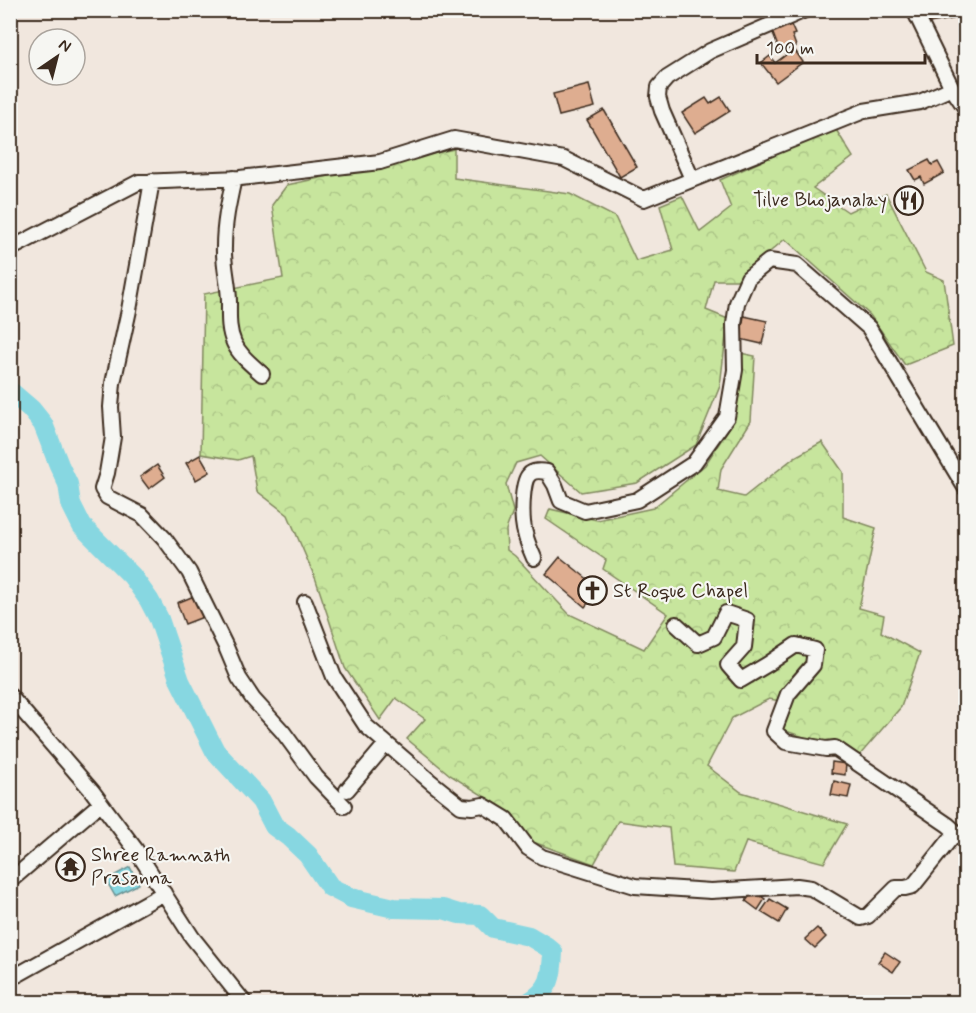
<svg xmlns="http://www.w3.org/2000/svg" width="976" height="1013" font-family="Mynerve,sans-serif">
<defs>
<pattern id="forest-crowns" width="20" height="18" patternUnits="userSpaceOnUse" patternTransform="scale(1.5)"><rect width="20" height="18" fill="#c7e59d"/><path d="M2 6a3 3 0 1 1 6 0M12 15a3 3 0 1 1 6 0" fill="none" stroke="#acc587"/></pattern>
</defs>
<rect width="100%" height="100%" fill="#f1e7de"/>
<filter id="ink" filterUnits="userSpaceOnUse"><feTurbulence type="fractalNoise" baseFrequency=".0167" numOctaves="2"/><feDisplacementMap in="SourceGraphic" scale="12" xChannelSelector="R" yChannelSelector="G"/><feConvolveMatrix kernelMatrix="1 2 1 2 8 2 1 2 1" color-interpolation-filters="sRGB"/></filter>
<g filter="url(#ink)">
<path fill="url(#forest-crowns)" stroke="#81885e" stroke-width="1.5" d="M 835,128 L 853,157 L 813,188 L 848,212 L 886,194 L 926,272 L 944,280 L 953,346 L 905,365 L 870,315 L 785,239 L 737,280 L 714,280 L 706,310 L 728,319 L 720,386 L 696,445 L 637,483 L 581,492 L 540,456 L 516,463 L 506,484 L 513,511 L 506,530 L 507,550 L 515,556 L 569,614 L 644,649 L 668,614 L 603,569 L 606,560 L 546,519 L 550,509 L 597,520 L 653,508 L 705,465 L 733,422 L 740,353 L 755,356 L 751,421 L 721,469 L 718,491 L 744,497 L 795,457 L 822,442 L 843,472 L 843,517 L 876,528 L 859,608 L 884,615 L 881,632 L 920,653 L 901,707 L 859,756 L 783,730 L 787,702 L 769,699 L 732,718 L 707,766 L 741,792 L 847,824 L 824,863 L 746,842 L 734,872 L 673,867 L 669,828 L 618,821 L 594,864 L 533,842 L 495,803 L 450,775 L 407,739 L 425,719 L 396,698 L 380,720 L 345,668 L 316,580 L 288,515 L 257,491 L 251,456 L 238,460 L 201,454 L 204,294 L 283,278 L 272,205 L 287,185 L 454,149 L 454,178 L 570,194 L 615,217 L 636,261 L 673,250 L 660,205 L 682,196 L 700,232 L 731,208 L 720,180 Z"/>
<path fill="#87d7e1" stroke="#699293" stroke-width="1.5" d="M 130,867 L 139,884 L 115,896 L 106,880 Z"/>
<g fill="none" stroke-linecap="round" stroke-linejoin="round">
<path stroke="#87d7e1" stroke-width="20" d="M 10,391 L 31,409 L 43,424 L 59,465 L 68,484 L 71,504 L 82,526 L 132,576 L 149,600 L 159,619 L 180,681 L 215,751 L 261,801 L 274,826 L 288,836 L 308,855 L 330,887 L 351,898 L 394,908 L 443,909 L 459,914 L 480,915 L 493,928 L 529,936 L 546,946 L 553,952 C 552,976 551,989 529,1002"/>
</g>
<path fill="#dead90" stroke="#3b2a1e" stroke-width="1.5" d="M 927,10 L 951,10 L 953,19 L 930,23 Z
M 786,20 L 788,26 L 791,25 L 795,34 L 792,35 L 796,46 L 780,52 L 770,26 Z
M 794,49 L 803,62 L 776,82 L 761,63 L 770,56 L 775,63 Z
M 589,85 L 595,107 L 559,116 L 553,94 Z
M 721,97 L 730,111 L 695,133 L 682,113 L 706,98 L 710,104 Z
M 604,110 L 637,167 L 620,177 L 587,120 Z
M 929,160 L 932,165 L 938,162 L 944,173 L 924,184 L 921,177 L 915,180 L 909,170 Z
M 966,226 L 966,242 L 960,228 Z
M 744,316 L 767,321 L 762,344 L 740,339 Z
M 200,455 L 210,472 L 196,480 L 186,463 Z
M 157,465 L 165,477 L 149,489 L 140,477 Z
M 560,557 L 600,589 L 585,607 L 546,574 Z
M 194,596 L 203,617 L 185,624 L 177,603 Z
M 832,762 L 846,764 L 845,775 L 831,773 Z
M 834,781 L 851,785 L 848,798 L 831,795 Z
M 753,891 L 765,899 L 758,910 L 746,901 Z
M 770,899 L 787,909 L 779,923 L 761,912 Z
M 817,928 L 826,937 L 815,948 L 805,939 Z
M 885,952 L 900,962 L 893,972 L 878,962 Z"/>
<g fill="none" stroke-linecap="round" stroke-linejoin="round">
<defs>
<path id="minor" d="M 914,10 L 952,88 L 966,109
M 234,178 C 229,201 224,223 224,247 C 223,265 229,284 229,302 C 229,316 228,330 234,343 C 240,356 252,365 262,374
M 692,179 L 662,111 L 658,97 L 659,87 L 667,78 L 710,51 L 805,10
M 152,181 L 129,310 L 113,383 L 111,407 L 113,437 L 107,473 L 102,489 L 107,497 L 142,515 L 164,538 L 189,572 L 226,647 L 239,678 L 253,699 L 283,732 L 316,777 L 344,806
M 10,249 L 139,182 L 240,178 L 380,162 L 454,139 L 564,159 L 644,199 L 864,111 L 920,102 L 952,88
M 534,558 C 529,547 524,534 523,522 C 522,512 522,481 529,475 C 533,470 541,471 547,472 L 555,485 L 561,501 L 585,511 L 637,500 L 694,463 L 727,417 L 735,370 L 734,324 L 737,303 L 748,278 L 769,261 L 797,265 L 869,328 L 966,489
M 305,602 L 334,677 L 366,726 L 431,782 L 461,806 L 472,807 L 483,805 L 506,819 L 528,848 L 542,857 L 635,886 L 711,891 L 797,886 L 811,888 L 861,918 L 868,916 L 896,888 L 905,888 L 913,886 L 956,832
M 676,624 L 698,644 L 714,637 L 726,613 L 747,620 L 744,647 L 728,665 L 741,680 L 768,664 L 796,645 L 815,650 L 813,665 L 788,694 L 774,731 L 786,742 L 826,749 L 835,748 L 948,825 L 966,841
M 10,696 L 92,791 L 136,850 L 192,937 L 244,1002
M 347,790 L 386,744
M 10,881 L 101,803
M 10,979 L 164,893"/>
</defs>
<use href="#minor" stroke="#3b2a1e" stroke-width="18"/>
<use href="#minor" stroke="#f6f6f2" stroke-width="14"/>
</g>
</g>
<defs>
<symbol id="restaurant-ring" viewBox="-11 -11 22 22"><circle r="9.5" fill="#f6f6f2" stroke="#3b2a1e" stroke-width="1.5"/><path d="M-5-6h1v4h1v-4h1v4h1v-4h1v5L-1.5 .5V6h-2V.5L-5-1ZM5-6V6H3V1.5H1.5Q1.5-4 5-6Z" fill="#3b2a1e"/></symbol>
<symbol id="church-ring" viewBox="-11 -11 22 22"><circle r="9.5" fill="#f6f6f2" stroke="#3b2a1e" stroke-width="1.5"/><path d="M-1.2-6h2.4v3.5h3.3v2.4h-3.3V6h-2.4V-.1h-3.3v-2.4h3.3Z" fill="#3b2a1e"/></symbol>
<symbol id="temple-ring" viewBox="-11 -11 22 22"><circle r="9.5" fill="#f6f6f2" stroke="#3b2a1e" stroke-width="1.5"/><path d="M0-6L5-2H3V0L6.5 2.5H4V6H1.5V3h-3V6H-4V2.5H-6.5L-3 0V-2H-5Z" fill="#3b2a1e"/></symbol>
</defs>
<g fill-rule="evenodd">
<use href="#restaurant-ring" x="892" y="184" width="33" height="33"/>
<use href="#church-ring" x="576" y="574" width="33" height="33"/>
<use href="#temple-ring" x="54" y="850" width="33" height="33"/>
</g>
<g text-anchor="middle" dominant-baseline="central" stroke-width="4.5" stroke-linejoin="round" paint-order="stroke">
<g font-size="20" fill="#3b2a1e" stroke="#f6f6f2" text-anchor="start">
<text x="887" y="200" text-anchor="end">Tilve Bhojanalay</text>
<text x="613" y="591">St Roque Chapel</text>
<text x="91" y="855">Shree Ramnath<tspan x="91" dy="23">Prasanna</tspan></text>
</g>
</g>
<rect width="976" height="1013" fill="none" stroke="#f6f6f2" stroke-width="36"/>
<rect x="18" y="18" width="940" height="977" fill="none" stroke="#3b2a1e" stroke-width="2" filter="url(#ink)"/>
<g transform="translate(57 57) rotate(35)"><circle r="28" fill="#f6f6f2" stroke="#aba49d" stroke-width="1.5"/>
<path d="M0-4.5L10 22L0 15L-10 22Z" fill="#3b2a1e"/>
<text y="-9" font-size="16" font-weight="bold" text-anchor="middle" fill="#3b2a1e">N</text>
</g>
<path d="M757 54v9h168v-9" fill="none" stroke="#3b2a1e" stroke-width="3"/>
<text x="766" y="54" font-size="18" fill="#3b2a1e" stroke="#f6f6f2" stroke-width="4.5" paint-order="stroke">100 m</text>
</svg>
